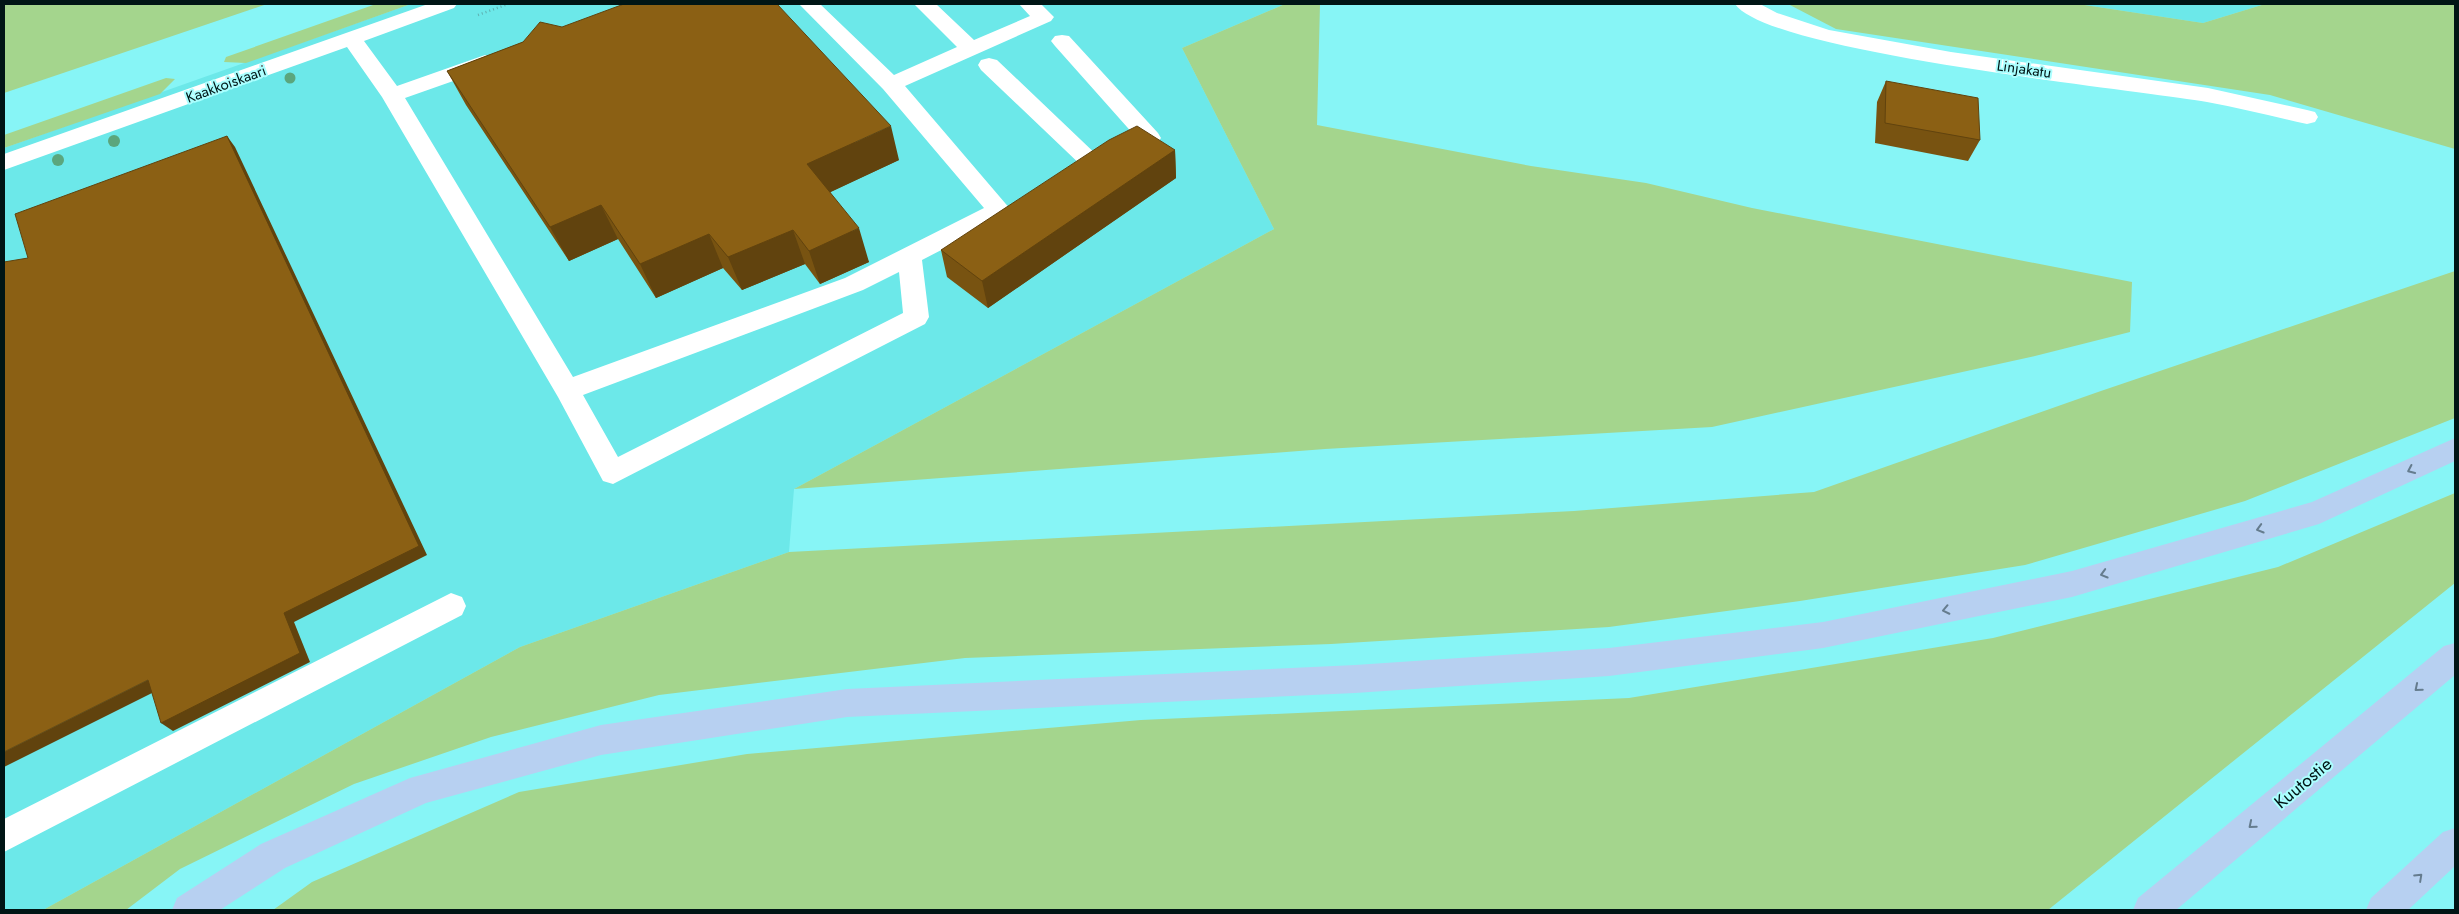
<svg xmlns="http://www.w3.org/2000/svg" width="2459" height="914" font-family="Jost,sans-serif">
<rect width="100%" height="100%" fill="#87f5f6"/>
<path fill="#6ce8e9" d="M 411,4 L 1285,4 L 1182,48 L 1274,229 L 794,489 L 789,552 L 520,647 L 43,910 L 4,910 L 4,148 Z
M 2078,4 L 2265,4 L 2203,23 Z"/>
<path fill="#a4d58d" d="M 4,4 L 267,4 L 4,93 Z
M 376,4 L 411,4 L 246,63 L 224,62 L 226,57 Z
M 1285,4 L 1320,4 L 1317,125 L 1531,166 L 1646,183 L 1752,208 L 2132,282 L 2130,332 L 2035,356 L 1712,427 L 1325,449 L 794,489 L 1274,229 L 1182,48 Z
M 1788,4 L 2078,4 L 2203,23 L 2265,4 L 2455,4 L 2455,149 L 2270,95 L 1836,29 Z
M 166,78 L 175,79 L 160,94 L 4,148 L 4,135 Z
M 2455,271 L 2455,418 L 2245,501 L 2025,565 L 1800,601 L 1609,627 L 1331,644 L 965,658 L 659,695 L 491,737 L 354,784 L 180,869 L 126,910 L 43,910 L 520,647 L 789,552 L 1574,511 L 1814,492 L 2098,392 Z
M 2455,493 L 2455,583 L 2048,910 L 273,910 L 312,882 L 519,792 L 747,754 L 1141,720 L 1629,698 L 1993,638 L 2278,567 Z"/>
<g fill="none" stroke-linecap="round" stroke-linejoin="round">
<path stroke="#5eb0b1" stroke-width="2.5" stroke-dasharray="1 3" stroke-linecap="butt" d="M 478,15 L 508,4"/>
<path fill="#fff" fill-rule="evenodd" d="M 428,4 L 457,4 L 454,8 L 364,41 L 397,86 L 485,55 L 493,57 L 496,62 L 493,67 L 405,98 L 573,377 L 845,278 L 984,208 L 883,89 L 799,4 L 820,4 L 894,75 L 957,47 L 914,4 L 936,4 L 974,40 L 1030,16 L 1019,4 L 1041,4 L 1054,17 L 1051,21 L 905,86 L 1011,210 L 1007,216 L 922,260 L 929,317 L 925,324 L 613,484 L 603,481 L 558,397 L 382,97 L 347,47 L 4,170 L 4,154 ZM 899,272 L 903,313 L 618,457 L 583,395 L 863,290 Z
M 1735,4 L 1760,4 L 1777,13 L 1829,30 L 1951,52 L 2208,88 L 2307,110 L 2315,112 L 2318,117 L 2315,122 L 2307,124 C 2274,117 2241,108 2207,102 C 2132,89 1769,53 1735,4 Z
M 1062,35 L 1069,36 L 1158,133 L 1161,138 C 1154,149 1134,157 1121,153 L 1118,148 L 1121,143 L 1135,136 L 1055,46 L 1051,41 L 1055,36 Z
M 989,58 L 997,60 L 1102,160 L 1105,165 L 1102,170 L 1094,173 L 1086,170 L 981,70 L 978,65 L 981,60 Z
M 451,593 L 462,597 L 466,606 L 462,615 L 4,852 L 4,819 Z"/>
<path fill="#b7d0f1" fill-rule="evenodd" d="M 2455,438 L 2455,461 L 2319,524 L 2072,597 L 1823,648 L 1609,676 L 1355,693 L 847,717 L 601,755 L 426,803 L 285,868 L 220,910 L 172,910 L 177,898 L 261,844 L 410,778 L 601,725 L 847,689 L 1355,665 L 1609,648 L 1823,622 L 2072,571 L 2312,502 Z
M 2455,643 L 2455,675 L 2176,910 L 2133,910 L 2138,898 L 2444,646 Z
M 2455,828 L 2455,866 L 2408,910 L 2366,910 L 2371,898 L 2443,832 Z"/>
</g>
<g fill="#5ba67d">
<circle cx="290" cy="78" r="5.5"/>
<circle cx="114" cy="141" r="6"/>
<circle cx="58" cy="160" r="6"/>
</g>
<path fill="#785311" d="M 562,27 L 899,160 L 830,192 L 869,262 L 820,284 L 805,264 L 742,290 L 723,268 L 656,298 L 618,239 L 569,261 L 466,105 L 447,71 Z
M 1886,81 L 1980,140 L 1968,161 L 1875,143 L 1877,102 Z
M 1175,150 L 1176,178 L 988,308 L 947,277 L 941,250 Z"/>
<path fill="#61430e" d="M 891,126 L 899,160 L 818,198 L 807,164 Z
M 227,136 L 235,147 L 427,555 L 294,622 L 310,662 L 173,731 L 161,723 L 284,613 Z
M 1175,150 L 1176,178 L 988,308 L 982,281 Z
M 601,205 L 618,239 L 569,261 L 550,227 Z
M 859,228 L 869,262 L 820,284 L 809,251 Z
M 793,230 L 805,264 L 742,290 L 728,257 Z
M 709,234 L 723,268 L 656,298 L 640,264 Z
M 148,680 L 160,689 L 4,767 L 4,752 Z"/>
<path fill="#8b6014" stroke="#61430e" d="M 624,4 L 777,4 L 891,126 L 807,164 L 859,228 L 809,251 L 793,230 L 728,257 L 709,234 L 640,264 L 601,205 L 550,227 L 447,71 L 523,42 L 540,22 L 562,27 Z
M 1886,81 L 1978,98 L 1980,140 L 1885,123 Z
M 1137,126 L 1175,150 L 982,281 L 941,250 L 1109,140 Z
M 227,136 L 419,546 L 284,613 L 300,653 L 161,723 L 148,680 L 4,752 L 4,262 L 28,258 L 15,214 Z"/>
<defs><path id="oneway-chevron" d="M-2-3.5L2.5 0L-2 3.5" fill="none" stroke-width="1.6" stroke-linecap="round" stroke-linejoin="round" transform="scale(1.25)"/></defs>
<g stroke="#657c8e">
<use href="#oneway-chevron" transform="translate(2411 470) rotate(155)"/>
<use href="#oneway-chevron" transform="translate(2260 529) rotate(164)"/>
<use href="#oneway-chevron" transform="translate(2104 574) rotate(164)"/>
<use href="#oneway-chevron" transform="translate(1946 610) rotate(168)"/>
<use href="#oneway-chevron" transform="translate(2418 688) rotate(140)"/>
<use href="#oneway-chevron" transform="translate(2252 825) rotate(140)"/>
<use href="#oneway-chevron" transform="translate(2419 877) rotate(-43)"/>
</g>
<g text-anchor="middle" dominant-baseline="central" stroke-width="4" stroke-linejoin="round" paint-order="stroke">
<g font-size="15" fill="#001515" stroke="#aff">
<text transform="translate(2024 69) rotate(8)">Linjakatu</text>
<text transform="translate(226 84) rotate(-20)">Kaakkoiskaari</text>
</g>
<g font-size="18" fill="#001515" stroke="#aff">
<text transform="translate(2303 783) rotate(-40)">Kuutostie</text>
</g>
</g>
<rect width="2459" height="914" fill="none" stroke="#001515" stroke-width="10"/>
</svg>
